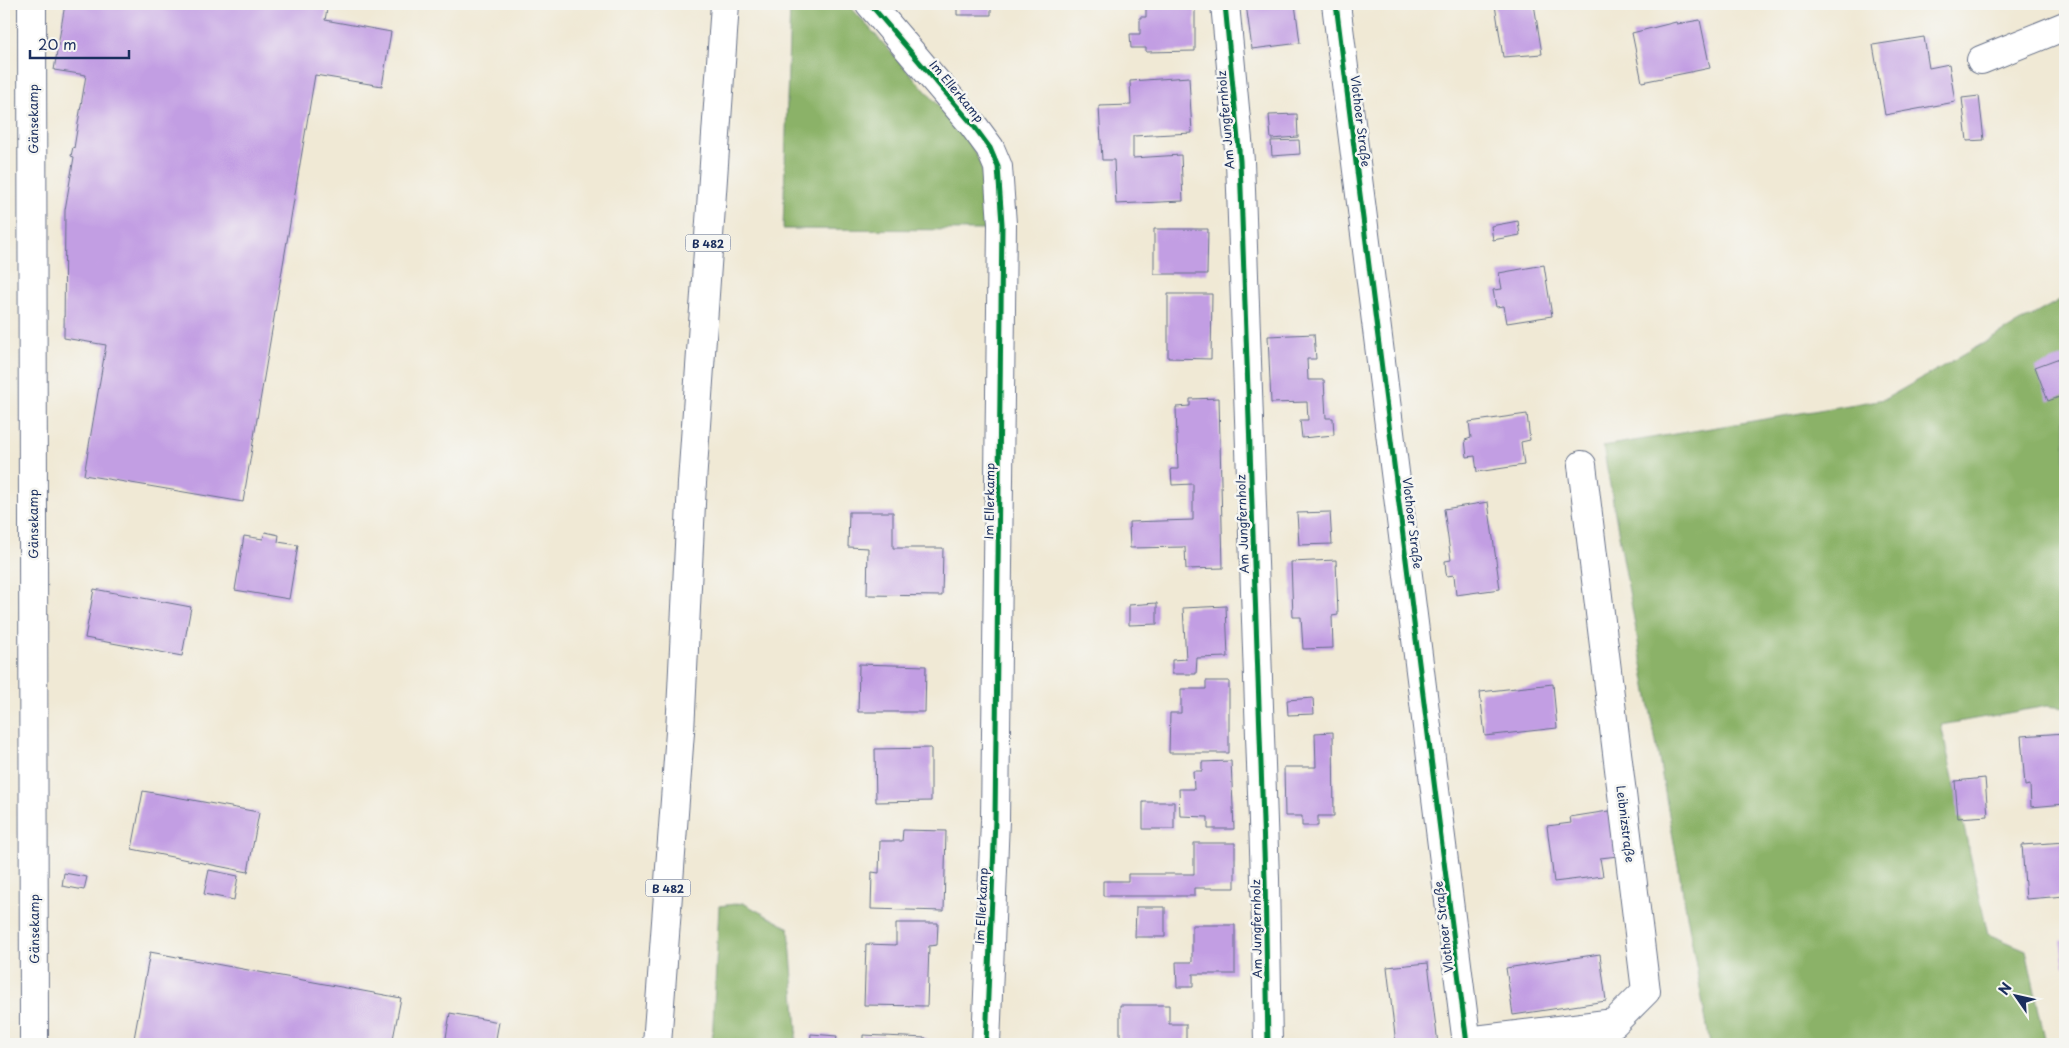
<svg xmlns="http://www.w3.org/2000/svg" width="2069" height="1048" font-family="'Playpen Sans',sans-serif">
<rect width="100%" height="100%" fill="#f6f6f2"/>
<filter id="ink" filterUnits="userSpaceOnUse"><feTurbulence type="fractalNoise" baseFrequency=".02" numOctaves="2"/><feDisplacementMap in="SourceGraphic" scale="10" xChannelSelector="R" yChannelSelector="G"/><feConvolveMatrix kernelMatrix="1 2 1 2 8 2 1 2 1" color-interpolation-filters="sRGB"/></filter>
<filter id="wash" filterUnits="userSpaceOnUse"><feTurbulence type="fractalNoise" baseFrequency=".0096" numOctaves="4" result="noise"/><feDisplacementMap in="SourceGraphic" scale="20" xChannelSelector="R" yChannelSelector="G"/><feGaussianBlur stdDeviation="1.12" result="paint"/><feColorMatrix in="noise" values="0 0 0 0 0 0 0 0 0 0 0 0 0 0 0 0 0 1.4 0 .05"/><feComposite in="paint" operator="in"/></filter>
<g filter="url(#wash)">
<rect width="100%" height="100%" fill="#f0e9d5"/>
<path fill="#8bb267" stroke="#537062" d="M 790,4 L 848,4 L 966,136 L 980,163 L 985,181 L 986,230 L 783,229 Z
M 2065,297 L 2065,708 L 2047,706 L 1941,725 L 1988,934 L 2026,950 L 2046,1044 L 1710,1044 L 1603,446 L 1885,399 Z
M 743,903 L 789,928 L 797,1029 L 795,1044 L 712,1044 L 719,906 Z"/>
<g id="blocks">
<path fill="#c29ee3" d="M 65,4 L 328,4 L 325,20 L 391,32 L 382,86 L 315,75 L 243,502 L 84,475 L 106,345 L 64,338 L 65,210 L 74,157 L 71,156 L 73,147 L 74,148 L 86,75 L 54,70 Z
M 957,4 L 991,4 L 991,15 L 957,15 Z
M 1246,4 L 1295,4 L 1300,43 L 1252,49 Z
M 1506,4 L 1534,4 L 1542,54 L 1503,57 L 1495,5 Z
M 1195,5 L 1195,51 L 1146,52 L 1146,48 L 1131,48 L 1130,34 L 1140,34 L 1140,17 L 1146,17 L 1146,6 Z
M 1700,20 L 1710,68 L 1642,82 L 1632,33 L 1676,22 L 1677,24 Z
M 1924,37 L 1929,68 L 1949,64 L 1955,102 L 1885,115 L 1873,45 Z
M 1189,77 L 1192,133 L 1133,136 L 1133,158 L 1181,155 L 1183,201 L 1116,204 L 1114,160 L 1102,160 L 1099,106 L 1131,105 L 1130,81 Z
M 1979,96 L 1984,140 L 1967,141 L 1962,98 Z
M 1297,114 L 1298,137 L 1271,139 L 1269,115 Z
M 1299,140 L 1300,154 L 1272,156 L 1271,141 Z
M 1518,221 L 1520,235 L 1493,240 L 1491,226 Z
M 1154,229 L 1208,229 L 1207,274 L 1154,274 Z
M 1544,265 L 1552,316 L 1507,323 L 1504,306 L 1496,307 L 1493,290 L 1502,289 L 1499,273 Z
M 1168,294 L 1212,294 L 1211,359 L 1168,358 Z
M 1314,334 L 1316,359 L 1307,359 L 1308,380 L 1324,380 L 1326,418 L 1333,418 L 1334,435 L 1302,438 L 1300,420 L 1308,420 L 1307,402 L 1271,403 L 1268,336 Z
M 2065,356 L 2065,395 L 2048,401 L 2035,367 Z
M 1219,398 L 1223,568 L 1186,569 L 1185,547 L 1130,548 L 1129,522 L 1193,520 L 1193,484 L 1172,485 L 1171,469 L 1178,469 L 1176,407 L 1190,406 L 1190,399 Z
M 1527,414 L 1530,440 L 1521,442 L 1524,465 L 1477,472 L 1475,456 L 1467,457 L 1465,440 L 1471,438 L 1469,422 Z
M 1488,502 L 1500,589 L 1456,595 L 1454,575 L 1447,576 L 1446,573 L 1445,561 L 1451,560 L 1444,509 Z
M 849,512 L 893,512 L 893,548 L 943,548 L 942,596 L 867,595 L 868,548 L 848,547 Z
M 1330,512 L 1332,544 L 1299,545 L 1297,513 Z
M 265,532 L 279,535 L 278,542 L 298,545 L 289,599 L 235,590 L 244,536 L 263,539 Z
M 1336,560 L 1338,615 L 1332,616 L 1333,648 L 1303,649 L 1301,617 L 1293,617 L 1291,562 Z
M 94,589 L 191,607 L 182,656 L 85,638 Z
M 1157,603 L 1157,624 L 1129,625 L 1129,605 Z
M 1226,606 L 1228,657 L 1197,658 L 1196,674 L 1172,674 L 1172,660 L 1186,659 L 1183,608 Z
M 859,664 L 926,666 L 925,712 L 858,712 Z
M 1206,681 L 1229,681 L 1229,753 L 1169,753 L 1170,713 L 1181,713 L 1181,689 L 1206,689 Z
M 1553,684 L 1557,728 L 1485,736 L 1480,692 Z
M 1313,698 L 1314,714 L 1288,715 L 1287,700 Z
M 1333,732 L 1334,816 L 1318,816 L 1318,826 L 1302,826 L 1302,816 L 1285,816 L 1284,767 L 1316,767 L 1315,733 Z
M 2065,733 L 2065,804 L 2031,807 L 2030,785 L 2025,786 L 2021,736 Z
M 931,748 L 931,801 L 876,802 L 875,749 Z
M 1231,761 L 1234,829 L 1208,829 L 1208,817 L 1180,816 L 1179,789 L 1194,789 L 1193,771 L 1202,771 L 1202,762 Z
M 1985,778 L 1988,816 L 1958,818 L 1955,781 Z
M 143,791 L 258,812 L 259,813 L 248,872 L 132,849 Z
M 1143,802 L 1174,802 L 1174,829 L 1143,829 Z
M 1621,809 L 1618,856 L 1600,858 L 1603,876 L 1554,882 L 1547,826 L 1571,823 L 1570,817 Z
M 903,830 L 946,831 L 944,911 L 871,909 L 872,872 L 879,873 L 880,841 L 902,841 Z
M 2065,842 L 2065,896 L 2026,899 L 2022,845 Z
M 1194,843 L 1235,843 L 1235,888 L 1194,888 L 1194,896 L 1103,896 L 1103,881 L 1128,881 L 1128,874 L 1194,874 Z
M 209,870 L 238,876 L 234,900 L 204,894 Z
M 64,873 L 87,877 L 84,890 L 62,886 Z
M 1136,907 L 1165,907 L 1165,937 L 1135,937 Z
M 896,923 L 938,923 L 937,945 L 929,946 L 927,1006 L 864,1005 L 866,944 L 896,945 Z
M 1192,925 L 1235,925 L 1235,974 L 1193,974 L 1193,987 L 1177,987 L 1176,962 L 1192,962 Z
M 2065,940 L 2065,967 L 2064,967 L 2060,941 Z
M 150,952 L 401,998 L 392,1044 L 133,1044 Z
M 1600,954 L 1606,1001 L 1513,1015 L 1506,968 Z
M 1428,963 L 1438,1044 L 1396,1044 L 1387,967 Z
M 1120,1005 L 1169,1005 L 1169,1024 L 1186,1024 L 1186,1044 L 1120,1044 Z
M 450,1013 L 499,1022 L 495,1044 L 445,1044 Z
M 811,1034 L 837,1036 L 836,1044 L 810,1044 Z
M 863,1035 L 926,1038 L 925,1044 L 863,1044 Z"/>
</g>
</g>
<g filter="url(#ink)">
<use href="#blocks" fill-opacity="0" stroke="#667088" stroke-width="1"/>
<g fill="none" stroke-linecap="round" stroke-linejoin="round">
<defs>
<path id="street" d="M 32,4 L 34,1044
M 870,4 L 973,125 L 990,148 L 998,167 L 1002,224 L 995,820 L 986,1044
M 1225,4 L 1240,161 L 1265,879 L 1268,1044
M 1981,60 L 2065,26
M 1467,1041 L 1614,1023 L 1646,991 L 1582,465"/>
<path id="secondary" d="M 1336,4 L 1467,1044"/>
<path id="primary" d="M 657,1044 L 680,732 L 692,483 L 725,4"/>
</defs>
<use href="#street" stroke="#667088" stroke-width="30"/>
<use href="#secondary" stroke="#667088" stroke-width="30"/>
<use href="#primary" stroke="#667088" stroke-width="30"/>
<use href="#street" stroke="#fff" stroke-width="28"/>
<use href="#secondary" stroke="#fff" stroke-width="28"/>
<use href="#primary" stroke="#fff" stroke-width="28"/>
<defs>
<path id="cycleway" d="M 870,4 L 973,125 L 990,148 L 998,167 L 1002,224 L 995,820 L 986,1044
M 1225,4 L 1240,161 L 1265,879 L 1268,1044
M 1336,4 L 1467,1044"/>
</defs>
<use href="#cycleway" stroke="#f6f6f2" stroke-width="8"/>
<use href="#cycleway" stroke="#00873e" stroke-width="5"/>
</g>
</g>
<g text-anchor="middle" dominant-baseline="central" stroke-width="5" stroke-linejoin="round" paint-order="stroke">
<g fill="#f6f6f2" stroke="#5d6b8a" stroke-width="1">
<rect x="685.5" y="234.5" width="45" height="17" rx="4"/>
<rect x="645.5" y="879.5" width="45" height="17" rx="4"/>
</g>
<g font-size="11" font-weight="bold" fill="#1b2f5e">
<text x="708" y="243">B 482</text>
<text x="668" y="888">B 482</text>
</g>
<g font-size="12" fill="#1b2f5e" stroke="#f6f6f2">
<text transform="translate(957 91) rotate(50)">Im Ellerkamp</text>
<text transform="translate(33 119) rotate(-90)">Gänsekamp</text>
<text transform="translate(1225 120) rotate(-95)">Am Jungfernholz</text>
<text transform="translate(1361 121) rotate(83)">Vlothoer Straße</text>
<text transform="translate(989 501) rotate(-89)">Im Ellerkamp</text>
<text transform="translate(1413 523) rotate(83)">Vlothoer Straße</text>
<text transform="translate(33 524) rotate(-90)">Gänsekamp</text>
<text transform="translate(1242 524) rotate(-92)">Am Jungfernholz</text>
<text transform="translate(1626 824) rotate(83)">Leibnizstraße</text>
<text transform="translate(981 906) rotate(-87)">Im Ellerkamp</text>
<text transform="translate(1443 927) rotate(-97)">Vlothoer Straße</text>
<text transform="translate(34 929) rotate(-90)">Gänsekamp</text>
<text transform="translate(1256 929) rotate(-91)">Am Jungfernholz</text>
</g>
</g>
<rect width="2069" height="1048" fill="none" stroke="#f6f6f2" stroke-width="20"/>
<g transform="translate(2016 996) rotate(304)" stroke="#f6f6f2" stroke-width="4" paint-order="stroke">
<path d="M0-4L9 19L0 12L-9 19Z" fill="#1b2f5e"/>
<text y="-8" font-size="14" font-weight="bold" text-anchor="middle" fill="#1b2f5e">N</text>
</g>
<path d="M30 50v8h99v-8" fill="none" stroke="#1b2f5e" stroke-width="2.5"/>
<text x="38" y="50" font-size="15" fill="#1b2f5e" stroke="#f6f6f2" stroke-width="4" paint-order="stroke">20 m</text>
</svg>
